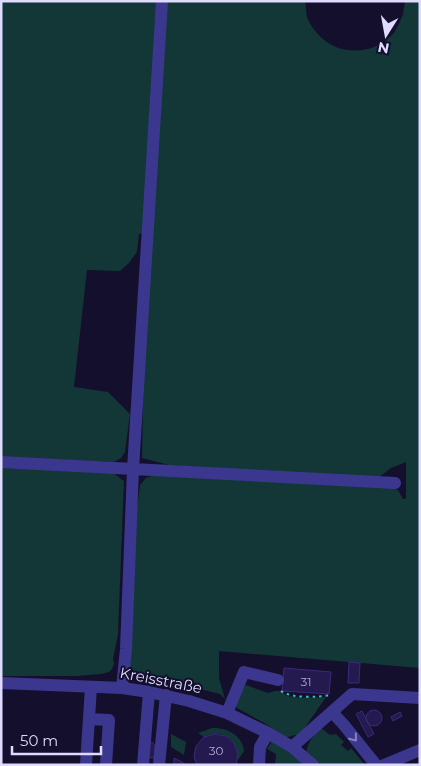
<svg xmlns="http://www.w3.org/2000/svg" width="421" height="766" font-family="Montserrat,sans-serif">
<rect width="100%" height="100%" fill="#140f2c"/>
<path fill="#123736" d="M 1,1 L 157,1 L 145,233 L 139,234 L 137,252 L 129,263 L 120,271 L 87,270 L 74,387 L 108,392 L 130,414 L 125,452 L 121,458 L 114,462 L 1,457 Z
M 164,1 L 305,1 C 306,6 306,12 307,17 C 310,25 316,33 323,39 C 342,56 376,54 393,34 C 400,24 404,13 405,1 L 420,1 L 420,668 L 219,651 L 219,678 L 225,699 L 220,694 L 188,686 L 144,678 L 132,672 L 128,662 L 133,542 L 140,485 L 146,478 L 154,475 L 385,486 L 398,490 L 403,499 L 406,499 L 406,462 L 391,468 L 378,478 L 169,465 L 142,458 L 144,347 Z
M 1,465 L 112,472 L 124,481 L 118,634 L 113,659 L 114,664 L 112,669 L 109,672 L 101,674 L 78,676 L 1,676 Z
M 246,685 L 268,693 L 275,691 L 281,691 L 287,696 L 303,698 L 307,697 L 315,698 L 326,697 L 299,736 L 295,735 L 285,738 L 266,724 L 237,708 L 236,706 L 241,689 Z
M 212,728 C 227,727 243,736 244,751 L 238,760 C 239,739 222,728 204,737 L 198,733 Z
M 321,728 L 330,735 L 336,734 L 344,742 L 341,745 L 348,751 L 351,748 L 365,765 L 321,765 L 306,752 C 309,741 312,736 321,728 Z
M 171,734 L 186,742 L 184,755 L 171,747 Z
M 272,741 L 299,759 L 305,765 L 275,765 L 276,754 L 267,749 Z"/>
<path fill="#251a4f" stroke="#3b2a7c" d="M 349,662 L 360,663 L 359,683 L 348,683 Z
M 284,668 L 331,672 L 329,694 L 282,691 Z
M366 718a8 8 0 1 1 16 0a8 8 0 1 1-16 0Z
M 362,711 L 374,734 L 368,737 L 356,714 Z
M 400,712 L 402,716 L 393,721 L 391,717 Z
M 215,734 L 226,736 L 234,743 L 238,754 L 236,765 L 197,765 L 194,757 L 196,746 L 204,737 Z
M 152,742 L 155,746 L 154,758 L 148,757 L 150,743 Z
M 174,758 L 182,762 L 186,765 L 174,765 Z"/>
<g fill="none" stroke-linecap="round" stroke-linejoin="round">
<path stroke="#27c6bd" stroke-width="2" stroke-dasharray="2.5 4" stroke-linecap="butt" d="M 281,691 C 292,699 319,697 332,695"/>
<path stroke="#3b378e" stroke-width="12" d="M 1,462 L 395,483
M 1,683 L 122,688 L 149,692 L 189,701 L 227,713 L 268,733 L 292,747 L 313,765
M 122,688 L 126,649 L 133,469 L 162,1
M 332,712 L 344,725 L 376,765
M 227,713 L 244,672 L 278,680
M 89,719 L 109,720 L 106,765
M 292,747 L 352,694 L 420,698
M 86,765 L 91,687
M 143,765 L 149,692
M 159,765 L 166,695
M 259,765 L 260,747 L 268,733
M 384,765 L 420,750"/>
</g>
<defs><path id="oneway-chevron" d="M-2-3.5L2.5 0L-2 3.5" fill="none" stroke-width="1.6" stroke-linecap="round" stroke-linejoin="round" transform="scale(1.25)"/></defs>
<use stroke="#8581c1" href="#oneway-chevron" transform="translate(354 738) rotate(51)"/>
<g text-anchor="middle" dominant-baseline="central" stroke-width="4" stroke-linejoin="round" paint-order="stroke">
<g font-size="12" fill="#b0abd3">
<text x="306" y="681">31</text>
<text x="216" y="750">30</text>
</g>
<g font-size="15" fill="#dfdbff" stroke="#140f2c">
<text transform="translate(161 680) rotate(11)">Kreisstraße</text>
</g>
</g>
<rect width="421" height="766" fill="none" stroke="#dfdbff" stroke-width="5"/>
<g transform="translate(386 35) rotate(191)" stroke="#140f2c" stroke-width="4" paint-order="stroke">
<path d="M0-4L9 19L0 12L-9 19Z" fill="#dfdbff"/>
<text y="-8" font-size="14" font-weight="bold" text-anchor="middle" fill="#dfdbff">N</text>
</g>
<path d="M12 746v8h89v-8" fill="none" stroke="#dfdbff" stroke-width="2.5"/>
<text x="20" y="746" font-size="15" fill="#dfdbff" stroke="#140f2c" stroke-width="4" paint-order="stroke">50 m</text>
</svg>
